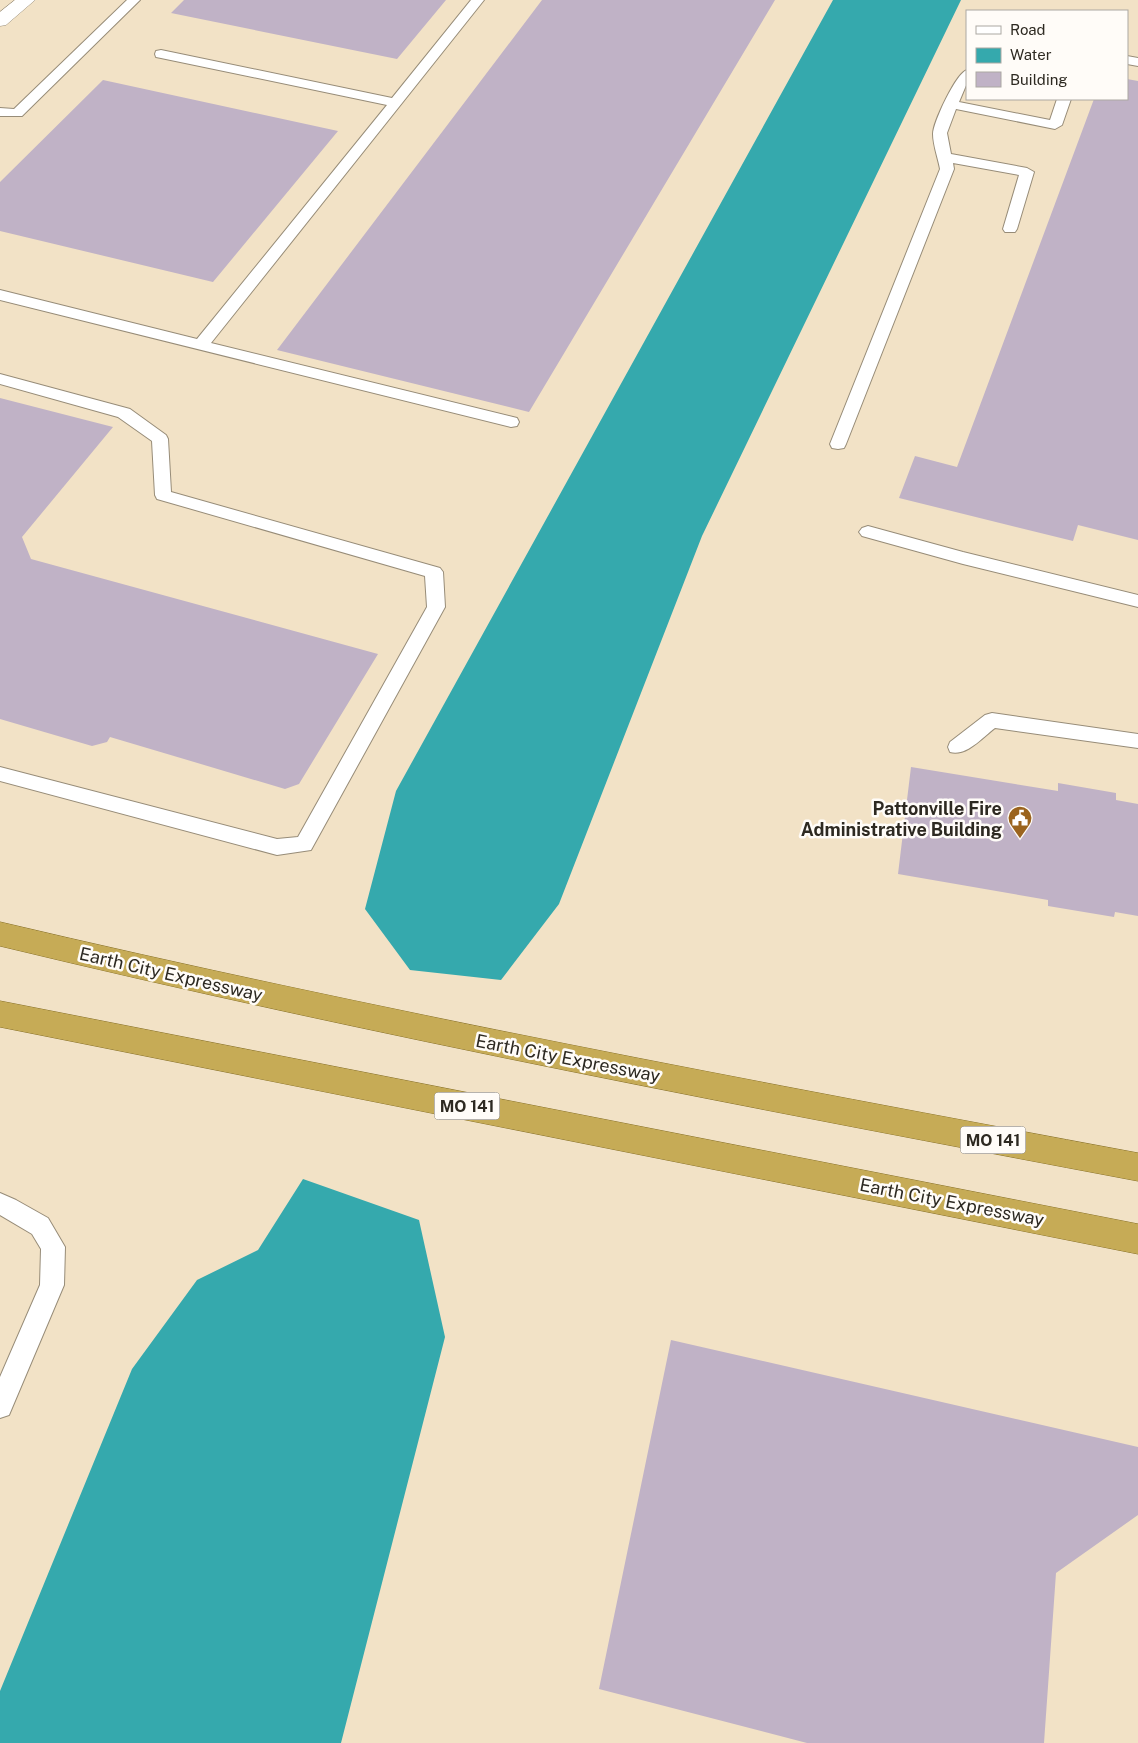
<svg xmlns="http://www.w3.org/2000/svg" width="1138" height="1743" font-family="'Public Sans',sans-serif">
<rect width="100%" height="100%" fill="#faeed8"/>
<path fill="#f2e2c6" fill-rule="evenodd" d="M 0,0 L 1138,0 L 1138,1743 L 0,1743 ZM 967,11 L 1127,11 L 1127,99 L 967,99 Z"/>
<path fill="#35a9ad" d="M 833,0 L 961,0 L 702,536 L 559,904 L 501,980 L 410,970 L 365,909 L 396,791 Z
M 303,1179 L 419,1220 L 445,1337 L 341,1743 L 0,1743 L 0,1691 L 132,1369 L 197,1280 L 258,1250 Z"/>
<path fill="#c0b2c6" d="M 184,0 L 446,0 L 397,59 L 171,13 Z
M 542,0 L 775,0 L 529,412 L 277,350 Z
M 1127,79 L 1138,81 L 1138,540 L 1078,525 L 1073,541 L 899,498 L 915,456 L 957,467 L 1094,99 L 1127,99 Z
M 103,80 L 338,131 L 213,282 L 0,231 L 0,182 Z
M 0,398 L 113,427 L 22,537 L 31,559 L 378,654 L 299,784 L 285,789 L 110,737 L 107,742 L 92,746 L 0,719 Z
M 911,767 L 1058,791 L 1058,783 L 1116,793 L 1116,800 L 1138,804 L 1138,916 L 1115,912 L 1114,917 L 1048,906 L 1048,900 L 898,874 Z
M 671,1340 L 1138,1447 L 1138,1515 L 1056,1573 L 1044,1743 L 807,1743 L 599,1689 Z"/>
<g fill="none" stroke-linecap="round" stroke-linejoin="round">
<defs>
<path id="service" d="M 127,0 L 140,0 L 22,116 L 0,116 L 0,108 L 14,109 Z
M 471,0 L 484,0 L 211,343 L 517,418 L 519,422 L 517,426 L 511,427 L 0,300 L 0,290 L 197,339 L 387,105 L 161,58 L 156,57 L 155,54 L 156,51 L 161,50 L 392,98 Z
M 1127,56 L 1138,58 L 1138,66 L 1127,64 Z
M 967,70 L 967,83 L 959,102 L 1050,120 L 1057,99 L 1071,99 L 1062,125 L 1055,129 L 956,109 L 947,133 L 951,154 L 1027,168 L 1034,172 L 1017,229 L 1015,232 L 1005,232 L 1003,229 L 1019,175 L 953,163 L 954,169 L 846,444 L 844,448 L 838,449 L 832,448 L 830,444 L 940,169 C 938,158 933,145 933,134 C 933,123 956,73 967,70 Z
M 0,374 L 130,409 L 166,435 L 168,439 L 171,492 L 440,568 L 443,572 L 445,607 L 311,850 L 277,855 L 0,781 L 0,767 L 277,839 L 298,837 L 427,607 L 425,576 L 157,499 L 155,495 L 152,441 L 118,417 L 0,384 Z
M 868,526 L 963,552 L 1138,595 L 1138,607 L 963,564 L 862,536 L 859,532 L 862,528 Z
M 992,713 L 1138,734 L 1138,748 L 995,728 C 983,737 966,757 950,752 L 948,747 L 950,742 L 985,715 Z
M 0,1193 L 16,1200 L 48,1218 L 65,1247 L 64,1285 L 9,1415 L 0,1418 L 0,1377 L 40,1285 L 41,1249 L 32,1234 L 0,1215 Z"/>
<path id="tertiary" d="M 15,0 L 35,0 L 6,25 L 0,26 L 0,12 Z"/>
<path id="trunk" d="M 0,922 C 377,1011 757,1082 1138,1153 L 1138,1181 C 757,1109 377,1037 0,946 Z
M 0,1001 L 1138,1224 L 1138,1254 L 0,1027 Z"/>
</defs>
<use href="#service" stroke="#978c78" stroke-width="2"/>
<use href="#tertiary" stroke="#978c78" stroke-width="1"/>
<use href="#trunk" stroke="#877028" stroke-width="1"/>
<use href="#service" fill="#fff" fill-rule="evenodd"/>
<use href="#tertiary" fill="#fff" fill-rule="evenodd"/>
<use href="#trunk" fill="#c6ab56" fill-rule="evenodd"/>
</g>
<defs>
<symbol id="civic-pin" viewBox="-11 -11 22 30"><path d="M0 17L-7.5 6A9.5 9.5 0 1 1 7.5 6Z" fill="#9b641e" stroke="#fffcf8"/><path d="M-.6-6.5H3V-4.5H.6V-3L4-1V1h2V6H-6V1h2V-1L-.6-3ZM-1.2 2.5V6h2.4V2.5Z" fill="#fff"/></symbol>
</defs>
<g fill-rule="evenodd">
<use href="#civic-pin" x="1006" y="804" width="28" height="38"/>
</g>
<g text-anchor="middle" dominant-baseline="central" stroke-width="5" stroke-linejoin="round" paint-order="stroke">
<g fill="#fffcf8" stroke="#6c6862" stroke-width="1">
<rect x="434.5" y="1092.5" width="65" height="27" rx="4"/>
<rect x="960.5" y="1126.5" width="65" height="27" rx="4"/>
</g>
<g font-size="16" font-weight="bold" fill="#2d2921">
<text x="467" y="1106">MO 141</text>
<text x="993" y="1140">MO 141</text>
</g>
<g font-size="18" font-weight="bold" fill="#2d2921" stroke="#fffcf8" text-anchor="end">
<text x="1002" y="808">Pattonville Fire<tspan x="1002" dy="21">Administrative Building</tspan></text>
</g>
<g font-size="18" fill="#2d2921" stroke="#fffcf8">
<text transform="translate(171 974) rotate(13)">Earth City Expressway</text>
<text transform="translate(568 1058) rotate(11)">Earth City Expressway</text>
<text transform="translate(952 1202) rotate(11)">Earth City Expressway</text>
</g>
</g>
<rect x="966" y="10" width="162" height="90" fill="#fffcf8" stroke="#aba8a2"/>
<rect x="976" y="26" width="25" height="8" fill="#ffffff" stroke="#aba8a2"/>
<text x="1010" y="35" font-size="15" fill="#2d2921">Road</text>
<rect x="976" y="48" width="25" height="15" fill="#35a9ad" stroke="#aba8a2"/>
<text x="1010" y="60" font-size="15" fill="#2d2921">Water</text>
<rect x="976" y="72" width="25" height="15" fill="#c0b2c6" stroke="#aba8a2"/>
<text x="1010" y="85" font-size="15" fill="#2d2921">Building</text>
</svg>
